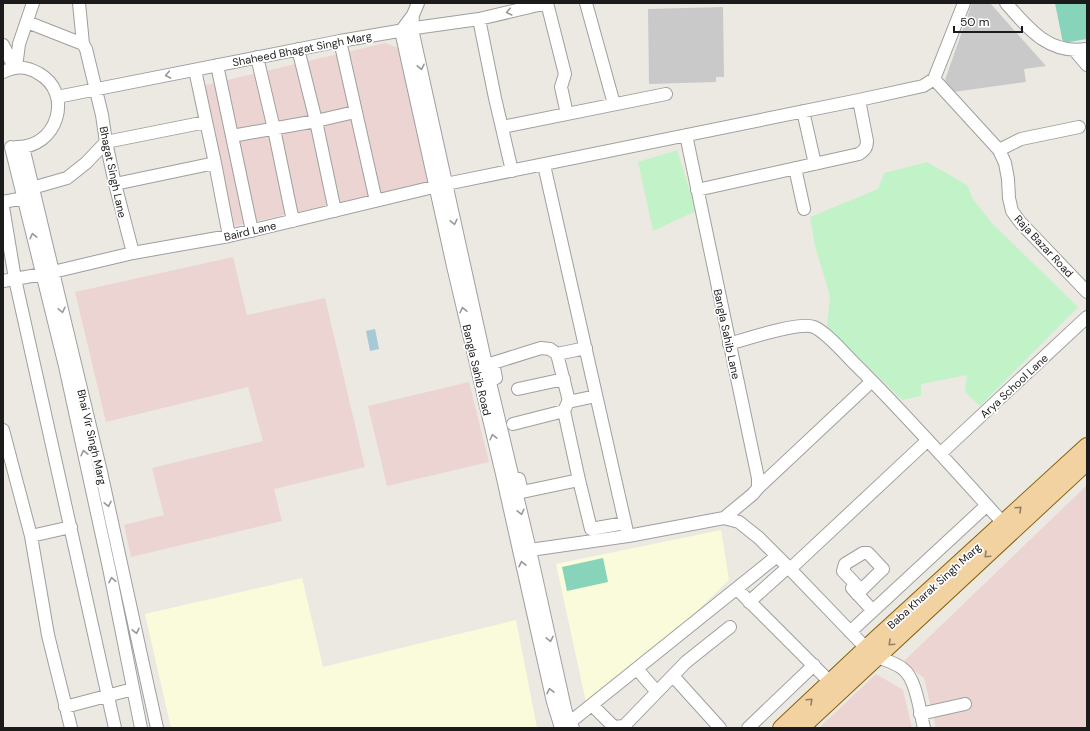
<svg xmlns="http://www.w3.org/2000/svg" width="1090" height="731" font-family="'DM Sans',sans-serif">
<rect width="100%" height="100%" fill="#ece9e2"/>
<path fill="#ecd4d2" d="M 385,43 L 401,49 L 431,182 L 230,227 L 202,86 Z
M 233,257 L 247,315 L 325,298 L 365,467 L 274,489 L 282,521 L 131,557 L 124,525 L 164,515 L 152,468 L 263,441 L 248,387 L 106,422 L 75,292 Z
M 469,382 L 489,462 L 387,486 L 368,406 Z
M 1087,485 L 1087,728 L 936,728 L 924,678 L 903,662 Z
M 876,674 L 903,690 L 912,728 L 819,728 Z"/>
<path fill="#fafbdb" d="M 721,530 L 729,580 L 589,716 L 556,564 Z
M 302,578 L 323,667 L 516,620 L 537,728 L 171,728 L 145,614 Z"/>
<path fill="#c9c9c9" d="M 972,3 L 990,3 L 1046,66 L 1024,69 L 1026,82 L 953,92 L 945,80 Z
M 723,7 L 724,77 L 716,77 L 716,82 L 649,84 L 648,9 Z"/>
<path fill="#c2f3c8" d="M 677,150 L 696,211 L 653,231 L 638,162 Z
M 927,162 L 967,185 L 973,199 L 991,222 L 1078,307 L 980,406 L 965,392 L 967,375 L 921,384 L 921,396 L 902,400 L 827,326 L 830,296 L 815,246 L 810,217 L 878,189 L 884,173 Z"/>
<path fill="#87d4ba" d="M 1055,3 L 1087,3 L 1087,39 L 1063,43 Z
M 603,558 L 608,582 L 567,591 L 562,567 Z"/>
<path fill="#a6c9d6" d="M 375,329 L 379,349 L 370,351 L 366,331 Z"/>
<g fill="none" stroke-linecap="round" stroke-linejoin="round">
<defs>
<path id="minor" d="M 79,3 L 83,44
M 547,3 L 565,74 L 561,87 L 567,114
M 586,3 L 614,104
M 1006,3 C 1029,29 1049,55 1087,49
M 413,15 L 418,3
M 479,19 L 495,98 L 512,171
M 27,22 L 83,44 L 86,49 L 102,115 L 106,142 L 115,184 L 133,253
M 340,41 L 376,201
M 3,45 L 14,67
M 298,49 L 316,121 L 335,211
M 1075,51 L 1087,65
M 257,57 L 274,129 L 293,221
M 217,65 L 252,231
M 16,67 L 19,44 L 33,3
M 3,72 C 16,66 26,66 38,73 C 75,93 57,149 16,147
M 934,79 L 999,150 L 1005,163 L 1008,179 L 1009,198 L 1012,211 L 1020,222 L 1087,292
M 57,97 L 340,41 L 422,27 L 479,19 L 547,3
M 803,111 L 815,164
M 502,127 L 666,94
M 686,135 L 758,478 L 758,488 L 753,494 L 724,518
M 232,136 L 316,121 L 355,112
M 11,147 L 65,366 L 109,568 L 141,728
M 23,147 L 101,472 L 157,728
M 999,150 L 1021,139 L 1079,127
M 215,163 L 229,236
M 544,165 L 628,536
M 795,168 L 804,209
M 115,184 L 215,163 L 195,70
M 32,188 L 67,178 L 86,163 L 106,142 L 206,122
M 697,190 L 859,154 C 865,150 867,147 867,141 L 859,100
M 3,202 L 24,198
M 3,207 L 15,279 L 115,728
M 53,272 L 133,253 L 229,236 L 446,184 L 859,100 L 923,86 L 934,79 L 964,3
M 3,281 L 43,274
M 729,344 C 746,339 800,321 814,327 C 828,333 847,357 859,368 C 909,418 956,471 1003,523
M 557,354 L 569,401
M 496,378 L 493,363 L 541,348 L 550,349 L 557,354 L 586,348
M 518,389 L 564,379
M 513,424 L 564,411
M 3,430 L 31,536 L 48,635 L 71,728
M 940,454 L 1087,317
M 519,479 L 522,492 L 579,480 L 564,411 L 568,402 L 596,396
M 579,480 L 591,529 L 625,523
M 758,488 L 872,381
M 31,536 L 71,527
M 530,550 L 628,536 L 724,518 L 739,522 L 759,538 L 788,567 L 866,648
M 790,569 L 928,440
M 852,588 L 873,611
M 737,589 L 830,682
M 857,594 C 866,586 874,577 883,569 L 868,553 L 863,553 L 845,564 L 843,571 L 861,590
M 749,602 L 788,567
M 850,632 L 987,505
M 877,657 C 885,660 896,663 903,669 C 916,678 920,712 924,728
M 637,669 L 657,692
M 673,676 L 720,728
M 592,705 L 614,727 L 624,726
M 65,707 L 133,689
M 920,714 L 965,704
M 569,723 L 777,556
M 561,728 L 553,702 L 502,474 L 453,266 L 401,31 L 413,15 L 412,29 L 489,378 L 530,550 L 565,708 L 569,723 L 573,728
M 626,728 L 624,726 L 686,662 L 730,627
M 748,728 L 814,665"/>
<path id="major" d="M 781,728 L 866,648 L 1087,446
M 801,728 L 1087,462"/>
</defs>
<use href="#minor" stroke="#9f9f9f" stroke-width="14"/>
<use href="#major" stroke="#84630e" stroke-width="18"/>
<use href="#minor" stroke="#fff" stroke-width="12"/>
<use href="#major" stroke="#f2d2a1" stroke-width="16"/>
</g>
<defs><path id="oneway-chevron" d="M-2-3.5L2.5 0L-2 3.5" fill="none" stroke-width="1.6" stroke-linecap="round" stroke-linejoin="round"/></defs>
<g stroke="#989898">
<use href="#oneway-chevron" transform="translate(509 12) rotate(166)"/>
<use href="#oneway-chevron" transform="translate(421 67) rotate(78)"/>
<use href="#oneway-chevron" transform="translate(168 75) rotate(169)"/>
<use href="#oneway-chevron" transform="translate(454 222) rotate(77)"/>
<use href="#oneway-chevron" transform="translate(33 236) rotate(-104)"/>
<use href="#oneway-chevron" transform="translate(62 310) rotate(77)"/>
<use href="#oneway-chevron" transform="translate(463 310) rotate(-103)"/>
<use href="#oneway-chevron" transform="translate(493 437) rotate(-104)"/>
<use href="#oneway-chevron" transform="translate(84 453) rotate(-103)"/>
<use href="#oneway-chevron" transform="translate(108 504) rotate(78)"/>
<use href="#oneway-chevron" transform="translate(521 512) rotate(77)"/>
<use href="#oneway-chevron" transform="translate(522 564) rotate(-102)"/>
<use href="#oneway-chevron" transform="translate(112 580) rotate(-101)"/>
<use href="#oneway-chevron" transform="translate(136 631) rotate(78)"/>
<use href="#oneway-chevron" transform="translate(550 639) rotate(78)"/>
<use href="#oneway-chevron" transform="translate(550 691) rotate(-102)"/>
</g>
<g stroke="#918065">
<use href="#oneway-chevron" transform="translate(1019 509) rotate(-43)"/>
<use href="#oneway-chevron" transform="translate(987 555) rotate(137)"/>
<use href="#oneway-chevron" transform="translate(891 643) rotate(137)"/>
<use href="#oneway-chevron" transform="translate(810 701) rotate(-43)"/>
</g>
<g text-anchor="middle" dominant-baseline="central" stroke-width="3.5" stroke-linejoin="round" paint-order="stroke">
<g font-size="11" fill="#1b1b1b" stroke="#fff">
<text transform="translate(302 49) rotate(-11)">Shaheed Bhagat Singh Marg</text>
<text transform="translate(113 172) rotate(78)">Bhagat Singh Lane</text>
<text transform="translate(250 231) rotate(-13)">Baird Lane</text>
<text transform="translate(1044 246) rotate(47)">Raja Bazar Road</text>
<text transform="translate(727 334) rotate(78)">Bangla Sahib Lane</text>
<text transform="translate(477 370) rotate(77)">Bangla Sahib Road</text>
<text transform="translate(1014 386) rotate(-43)">Arya School Lane</text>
<text transform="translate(92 437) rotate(77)">Bhai Vir Singh Marg</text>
<text transform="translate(934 586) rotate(-42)">Baba Kharak Singh Marg</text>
</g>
</g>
<rect width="1090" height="731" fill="none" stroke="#1b1b1b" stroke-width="8"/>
<path d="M954 26v6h68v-6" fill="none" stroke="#1b1b1b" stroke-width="2"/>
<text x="960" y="26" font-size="12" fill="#1b1b1b" stroke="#ffffff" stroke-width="3" paint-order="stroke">50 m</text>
</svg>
